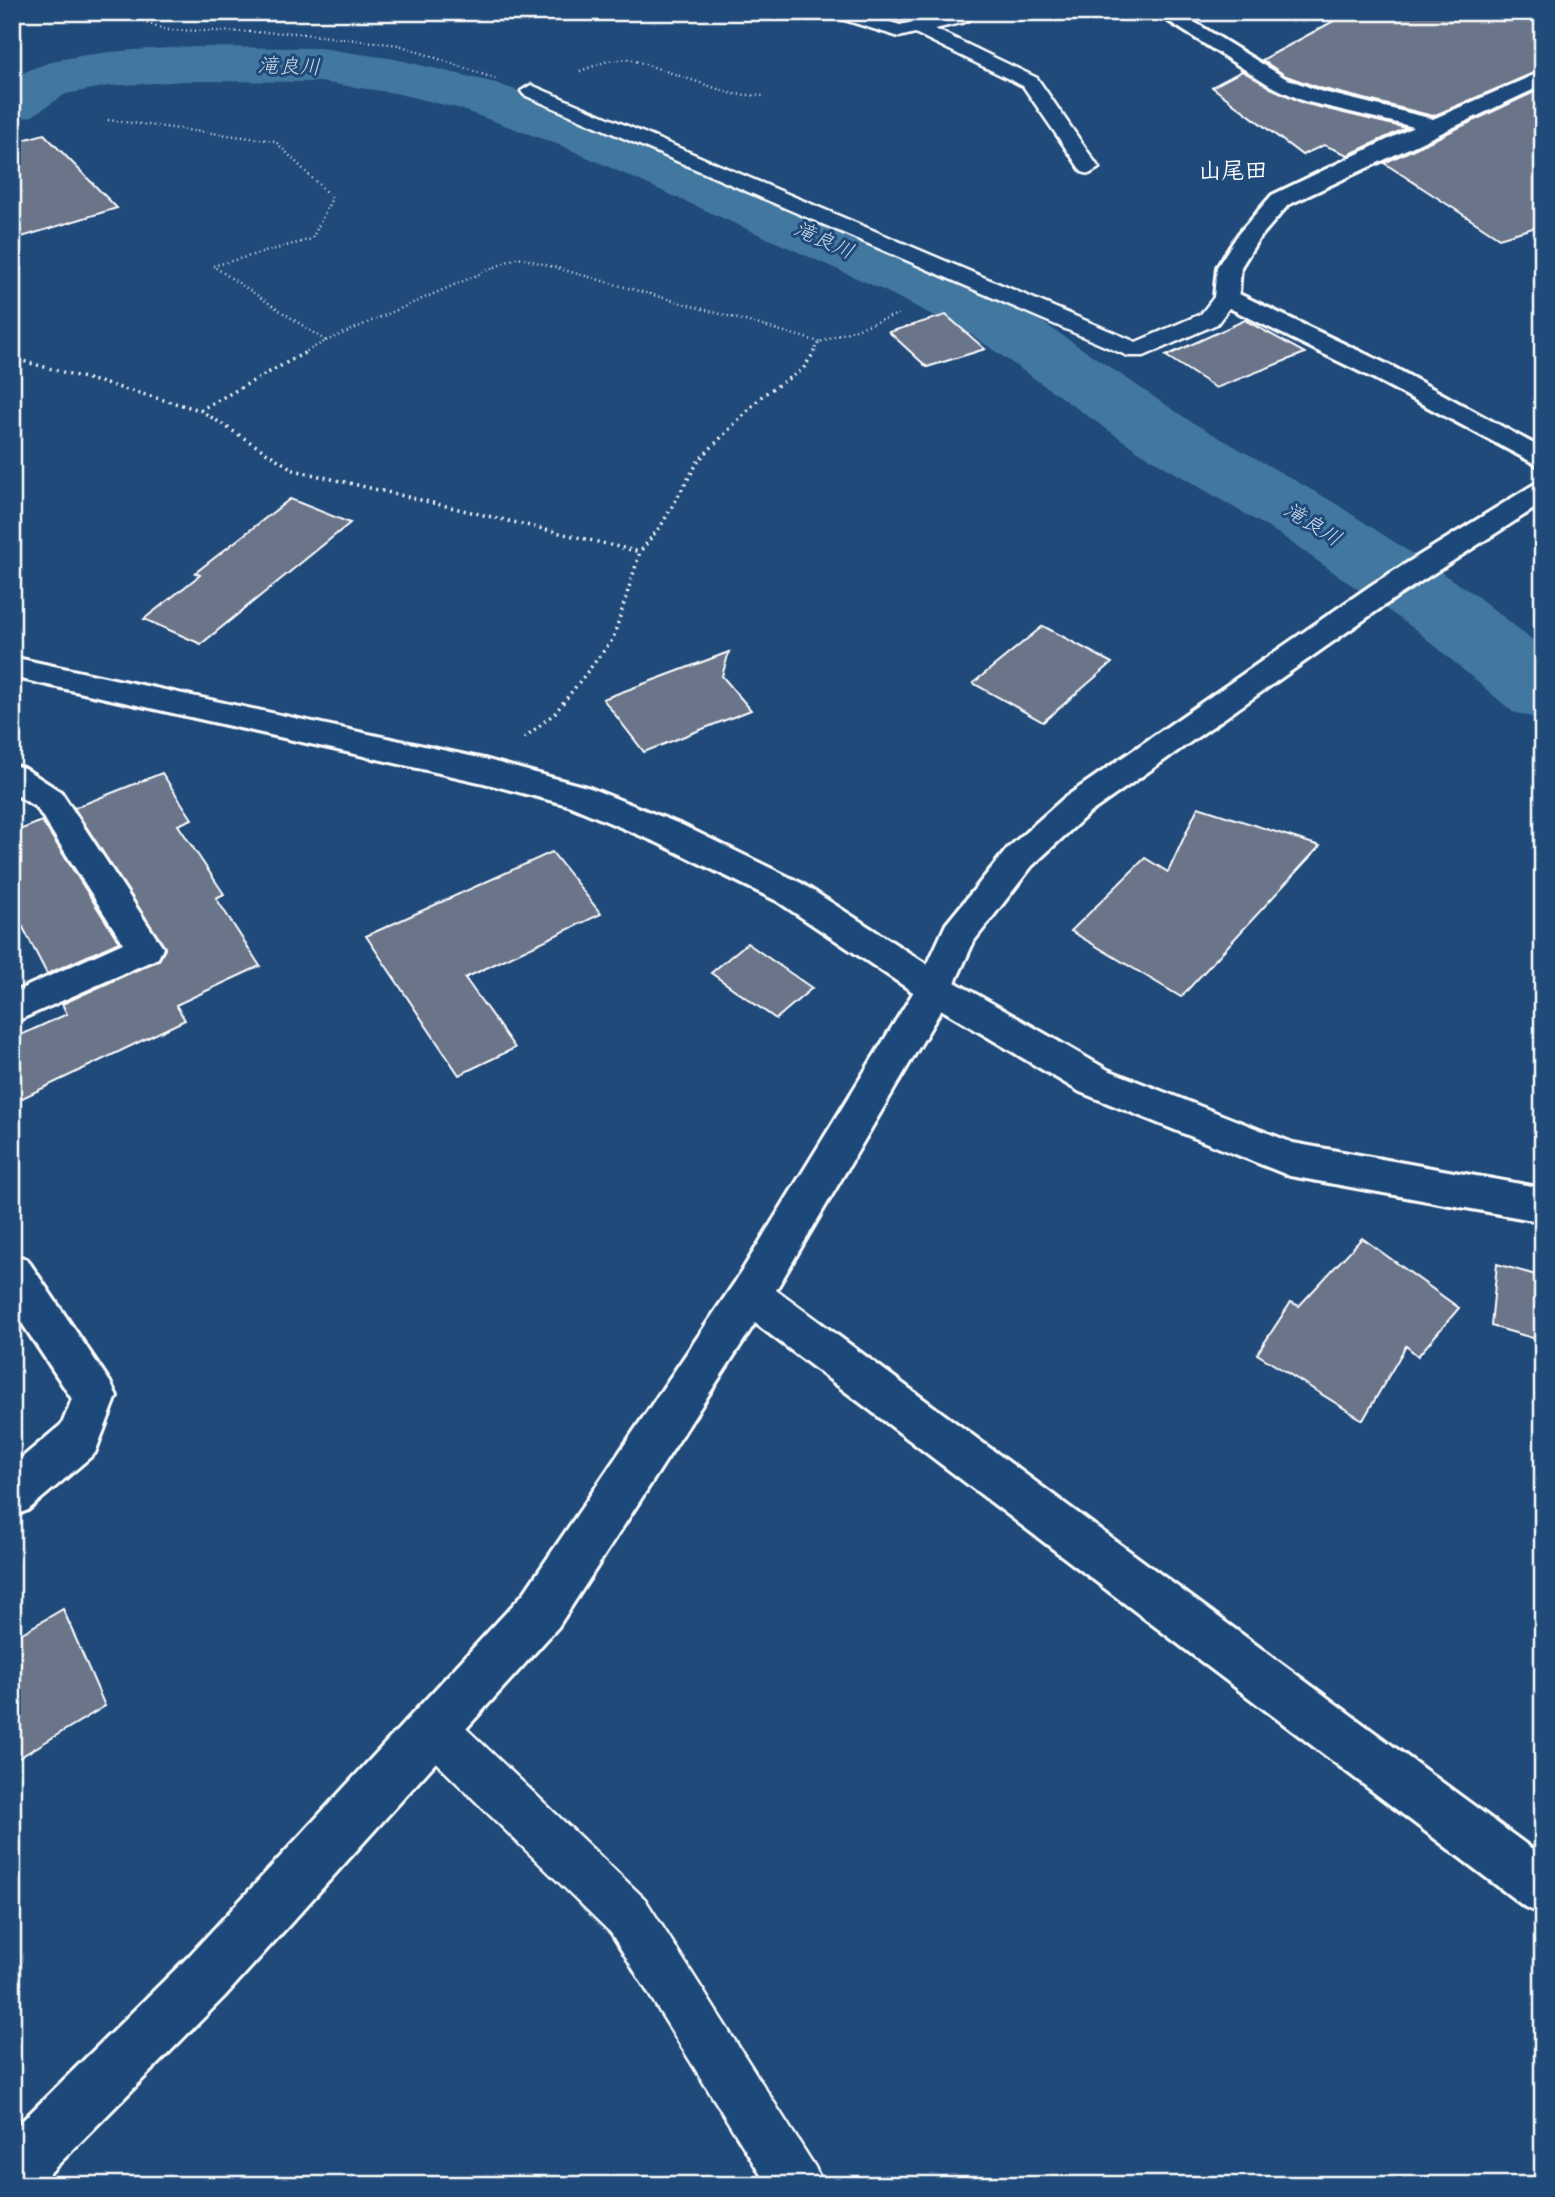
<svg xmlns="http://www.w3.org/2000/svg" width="1555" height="2197" font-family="'Comic Neue','Klee One',sans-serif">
<rect width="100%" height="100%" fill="#1f4a7a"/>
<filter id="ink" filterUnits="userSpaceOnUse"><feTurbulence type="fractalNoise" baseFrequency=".0143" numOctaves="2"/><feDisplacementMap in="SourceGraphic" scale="14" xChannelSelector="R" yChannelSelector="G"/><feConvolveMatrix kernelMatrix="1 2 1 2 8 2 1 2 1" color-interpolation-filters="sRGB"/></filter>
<g filter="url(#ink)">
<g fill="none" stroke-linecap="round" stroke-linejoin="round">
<path fill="#42779f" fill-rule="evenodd" d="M 185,47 L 320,48 L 395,59 L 496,83 L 604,122 L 929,262 L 1020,307 L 1190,421 L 1333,502 L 1474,594 L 1543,648 L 1543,720 L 1513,712 L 1416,630 L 1279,534 L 1138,451 L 972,335 L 883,290 L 562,146 L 457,108 L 395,93 L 320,82 L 185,81 L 109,86 L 66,94 L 32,116 L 12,121 L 12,79 C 58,50 132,51 185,47 Z"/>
</g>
<path fill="#6a748a" stroke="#fff" stroke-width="2" d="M 1350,12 L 1543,12 L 1543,69 L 1433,116 L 1320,88 L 1286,76 L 1262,60 Z
M 1242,71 L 1303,103 L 1406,128 L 1348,155 L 1324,145 L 1302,155 L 1212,87 Z
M 1543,88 L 1543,225 L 1499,238 L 1384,163 Z
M 44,134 L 117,208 L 12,240 L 12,143 Z
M 946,315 L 985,349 L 927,367 L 889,332 Z
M 1245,320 L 1305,353 L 1216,388 L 1166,356 Z
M 290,499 L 350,523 L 201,644 L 144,619 L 200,575 L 195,573 Z
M 1043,626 L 1112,663 L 1043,722 L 973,683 Z
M 729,652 L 722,676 L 751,710 L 644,752 L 603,699 Z
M 162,773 L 192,819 L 178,825 L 224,894 L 216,898 L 260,966 L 176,1005 L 185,1020 L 12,1103 L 12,1039 L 67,1014 L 62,1004 L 159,960 L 165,949 L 74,808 Z
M 1198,807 L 1320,846 L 1181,997 L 1071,931 L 1145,858 L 1168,872 Z
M 42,821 L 119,942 L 47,974 L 12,906 L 12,833 Z
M 552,852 L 601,914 L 465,978 L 515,1048 L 459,1075 L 366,936 Z
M 747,943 L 812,988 L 776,1019 L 711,973 Z
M 1362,1238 L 1459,1308 L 1418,1356 L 1406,1346 L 1363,1420 L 1257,1354 L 1291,1302 L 1299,1306 Z
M 1497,1264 L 1543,1277 L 1543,1341 L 1491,1326 Z
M 63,1609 L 105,1706 L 12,1762 L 12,1639 Z"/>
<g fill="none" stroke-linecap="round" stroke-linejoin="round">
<defs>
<path id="service" d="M 829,12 L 858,12 L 900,25 L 957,12 L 981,12 L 965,22 L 935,29 L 1037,78 L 1099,168 L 1089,174 L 1082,172 L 1023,86 L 915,33 L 899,37 L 832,16 Z
M 531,85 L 1136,342 L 1201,314 L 1218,292 L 1226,290 L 1237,297 L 1217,324 L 1144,356 L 1128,356 L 524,95 L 521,91 Z
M 434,1707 L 450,1713 L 645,1899 L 815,2167 L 823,2185 L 767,2185 L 611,1933 L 418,1745 L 412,1729 L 418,1713 Z"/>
<path id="minor" d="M 1154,12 L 1178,12 L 1285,78 L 1319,91 L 1433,119 L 1543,71 L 1543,85 L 1288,205 L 1257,241 L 1241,267 L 1239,294 L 1393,367 L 1543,449 L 1543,468 L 1375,379 L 1217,302 L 1214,297 L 1217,267 L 1239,233 L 1272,195 L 1414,127 L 1304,101 L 1271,86 Z
M 1543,483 L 1543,503 L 1395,598 L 1088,814 L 1032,866 L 974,941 L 948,998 L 776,1290 L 1543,1857 L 1543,1915 L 1525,1907 L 755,1323 L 558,1627 L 225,1996 L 38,2185 L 12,2185 L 12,2131 L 187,1958 L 524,1593 L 735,1282 L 919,983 L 946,924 L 1008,848 L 1064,798 L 1373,584 L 1533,485 Z
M 12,765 L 24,768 L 61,792 L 163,948 L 158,958 L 12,1023 L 12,993 L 123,943 L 37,808 L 12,792 Z
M 12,1254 L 27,1259 L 110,1382 L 117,1396 L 95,1453 L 28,1510 L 12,1517 L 12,1466 L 62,1424 L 72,1399 L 12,1308 Z"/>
<path id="tertiary" d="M 12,657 L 484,759 L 590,788 L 682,825 L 801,883 L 948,978 L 1108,1070 L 1293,1143 L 1543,1188 L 1543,1222 L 1290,1176 L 1080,1092 L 922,998 L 777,901 L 658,843 L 568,805 L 484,783 L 12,677 Z"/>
</defs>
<use href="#service" stroke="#fff" stroke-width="5"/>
<use href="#minor" stroke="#fff" stroke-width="6"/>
<use href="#tertiary" stroke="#fff" stroke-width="6"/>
<path stroke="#fff" stroke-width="2.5" stroke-dasharray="1 3.5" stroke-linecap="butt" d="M 122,12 L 166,30 L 295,33 L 399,45 L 496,79
M 580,71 L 608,61 L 630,59 L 733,94 L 764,96
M 108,120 L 275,141 L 332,198 L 312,239 L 213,266 L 326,341 L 305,352
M 326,341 L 518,257 L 820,342
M 813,352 L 820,342 L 901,313"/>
<path stroke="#fff" stroke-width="3.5" stroke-dasharray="2 4.5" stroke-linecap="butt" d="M 12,358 L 200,410 L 294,470 L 640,552
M 200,410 L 308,351
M 524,738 L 555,713 L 613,639 L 640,552 L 662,524 L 699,460 L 763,395 L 803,369 L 815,351"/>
<use href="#service" fill="#1f4a7a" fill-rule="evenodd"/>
<use href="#minor" fill="#1f4a7a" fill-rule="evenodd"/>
<use href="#tertiary" fill="#1f4a7a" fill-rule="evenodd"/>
</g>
</g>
<g text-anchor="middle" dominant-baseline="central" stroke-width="6" stroke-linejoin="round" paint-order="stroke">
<g font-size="21" font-style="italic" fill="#d0dde7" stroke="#1f4a7a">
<text transform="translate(289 66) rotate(2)">滝良川</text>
<text transform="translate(824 240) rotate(24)">滝良川</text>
<text transform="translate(1313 524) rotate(32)">滝良川</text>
</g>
<g font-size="23" font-weight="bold" fill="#fff" stroke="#1f4a7a">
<text x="1233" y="170">山尾田</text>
</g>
</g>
<rect width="1555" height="2197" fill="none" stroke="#1f4a7a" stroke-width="42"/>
<rect x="21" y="21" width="1513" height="2155" fill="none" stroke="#fff" stroke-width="2.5" filter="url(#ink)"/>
</svg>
